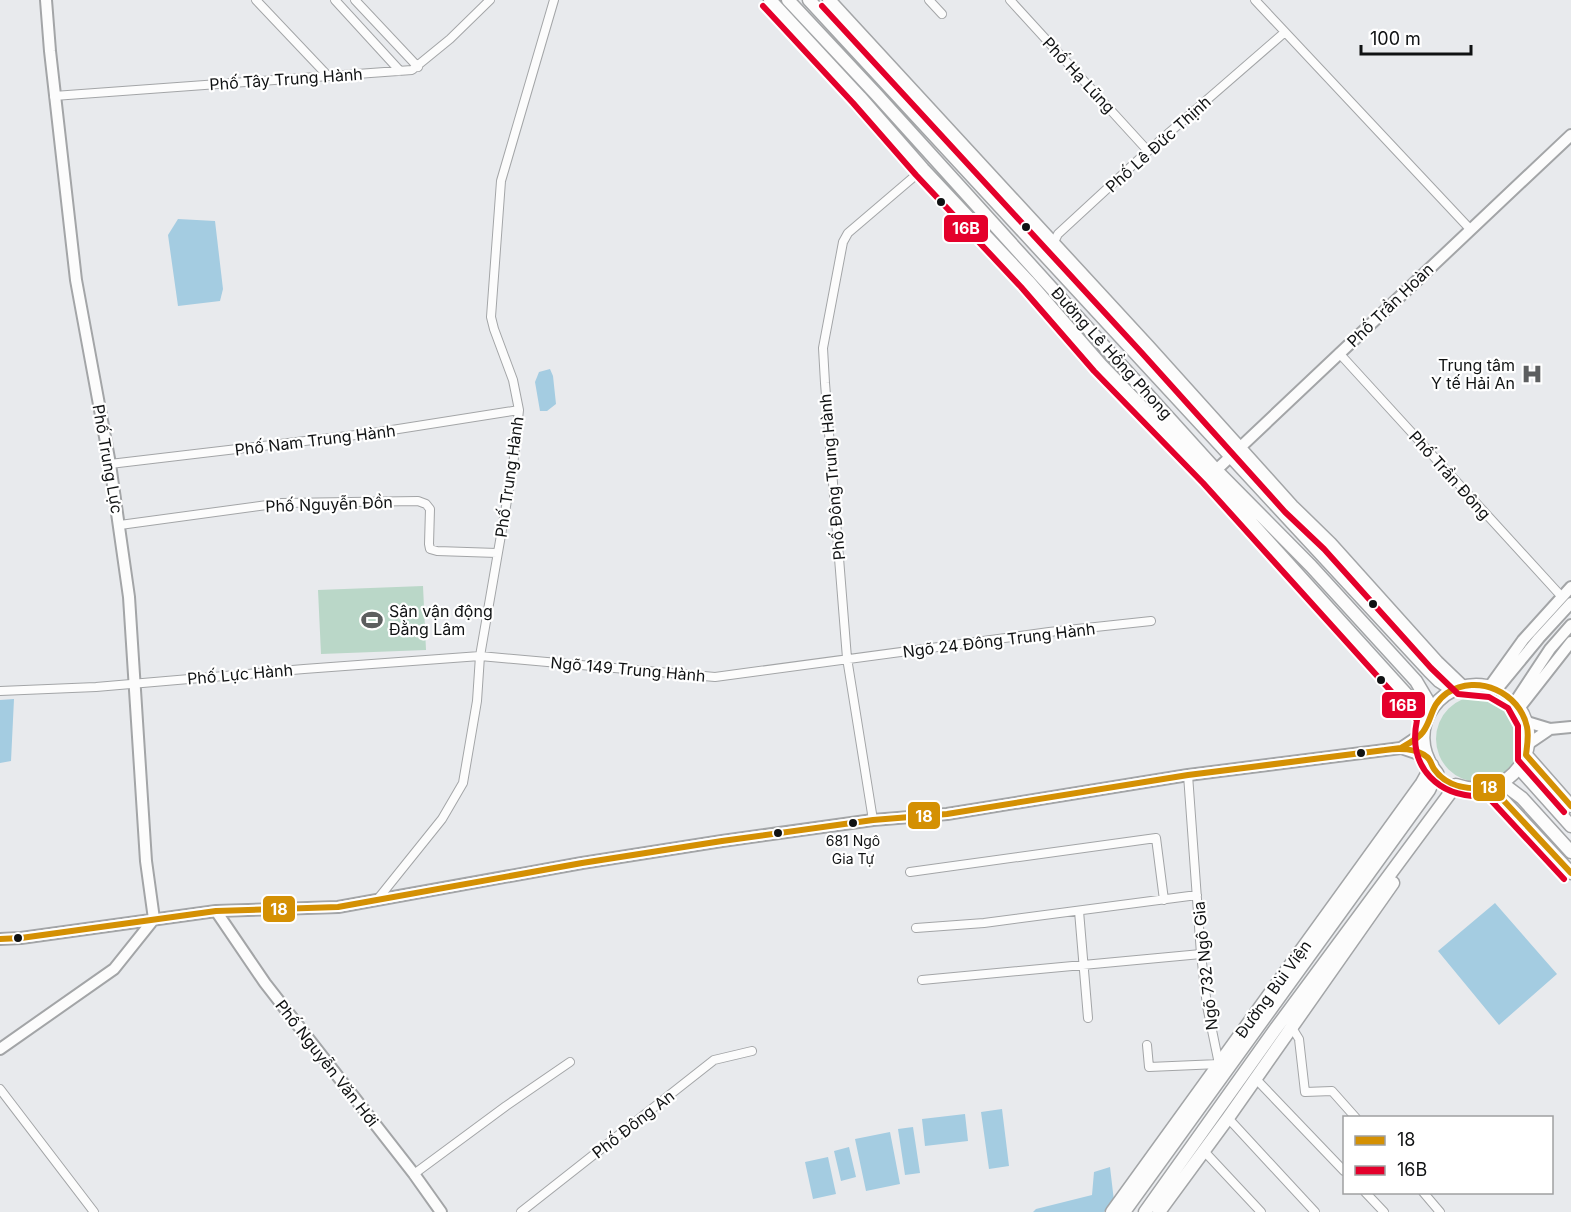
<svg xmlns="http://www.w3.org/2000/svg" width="1571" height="1212" font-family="Inter,sans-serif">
<rect width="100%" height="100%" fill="#e8eaed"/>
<path fill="#bad7c8" d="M 423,586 L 426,650 L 321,654 L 318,590 Z
M1436 739a43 43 0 1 1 86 0a43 43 0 1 1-86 0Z"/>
<path fill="#a4cce1" d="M 178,219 L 215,221 L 223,289 L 220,301 L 178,306 L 168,235 Z
M 550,369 L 553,376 L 556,404 L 547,411 L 540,411 L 535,382 L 539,372 Z
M 14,699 L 11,761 L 0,763 L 0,700 Z
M 1495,903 L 1557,974 L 1499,1025 L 1438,951 Z
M 1002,1109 L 1009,1166 L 989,1169 L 981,1112 Z
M 965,1114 L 968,1141 L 925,1146 L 922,1119 Z
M 913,1127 L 920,1173 L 905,1175 L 898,1129 Z
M 890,1132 L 900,1184 L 866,1191 L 855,1139 Z
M 849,1147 L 856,1177 L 841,1181 L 834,1151 Z
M 828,1157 L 836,1194 L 813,1199 L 805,1162 Z
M 1110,1167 L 1114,1201 L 1104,1212 L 1033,1212 L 1036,1209 L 1092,1195 L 1094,1172 Z"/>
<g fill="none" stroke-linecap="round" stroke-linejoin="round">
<defs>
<path id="street" d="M 256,0 L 328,76
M 335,0 L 400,71
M 355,0 L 418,67
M 929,0 L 942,14
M 1010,0 L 1148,151
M 1255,0 L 1470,229
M 54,96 L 412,70 L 450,39 L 490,0
M 1057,267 L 1053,244 L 1058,234 L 1148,151 L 1285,32
M 1339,353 L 1562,597
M 110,464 L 373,433 L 519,410
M 120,525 L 282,503 L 418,501 L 426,504 L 430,509 L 429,544 L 430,549 L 437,551 L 497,553
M 0,691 L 96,687 L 304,669 L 480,656 L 715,677 L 1049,632 L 1151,621
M 873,820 L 847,658 L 825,383 L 823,348 L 843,242 L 848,233 L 923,169
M 910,872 L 1156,838 L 1164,900
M 377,900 L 442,819 L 463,783 L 477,701 L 480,656 L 513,466 L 519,410 L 513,380 L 494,329 L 491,317 L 501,181 L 554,0
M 1079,911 L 1088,1018
M 916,928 L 984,923 L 1197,895
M 922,980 L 1201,954
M 1291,1026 L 1299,1039 L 1305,1092 L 1332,1091 L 1356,1118
M 1147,1045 L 1149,1067 L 1219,1064 L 1207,1006 L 1201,954 L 1188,775
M 1255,1078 L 1344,1171
M 0,1089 L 94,1212
M 1228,1118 L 1315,1212
M 1203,1150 L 1261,1212
M 414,1174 L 506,1106 L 570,1062
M 1365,1192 L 1384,1212
M 1423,1192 L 1440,1212
M 521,1212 L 714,1060 L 752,1051"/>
<path id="secondary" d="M 1212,474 L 1571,135
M 1490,686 L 1523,640 L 1571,587
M 1497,689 L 1539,638 L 1571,603
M 1515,702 L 1550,649 L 1571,625
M 1520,707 L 1571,642
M 1527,722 L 1550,729 L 1571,727
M 1528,744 L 1550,729
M 1401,748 L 1427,757
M 216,911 L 265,983 L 414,1174 L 441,1212
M 0,939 L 21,938 L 216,911 L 338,907 L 582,863 L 722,841 L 873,820 L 947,814 L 1188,775 L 1401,748 L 1423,733
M 0,1049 L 114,969 L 154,919 L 146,861 L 129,597 L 110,464 L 76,280 L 50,51 L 46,0"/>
<path id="primary" d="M 770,0 L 860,97 L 923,169 L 1028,281 L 1101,365 L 1210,477 L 1427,717
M 788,0 L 876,94 L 1216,470 L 1311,566 L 1416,681 L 1432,708
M 809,0 L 1429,671 L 1439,681 L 1453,690
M 829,0 L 1148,346 L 1292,506 L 1330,543 L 1437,662 L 1462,686
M 1526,755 L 1571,806
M 1519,768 L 1571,826
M 1502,783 L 1522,798 L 1571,852
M 1491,787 L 1571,873
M 1112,1212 L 1422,783 L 1432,765
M 1124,1212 L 1429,790 L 1437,773 C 1400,729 1444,669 1497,689
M 1145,1212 L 1274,1031 L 1456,785 C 1509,804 1551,746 1515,702
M 1159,1212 L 1228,1118 L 1393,883"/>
</defs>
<use href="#street" stroke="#a3a5a7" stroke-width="10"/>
<use href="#secondary" stroke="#a3a5a7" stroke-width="14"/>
<use href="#primary" stroke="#a3a5a7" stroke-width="15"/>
<use href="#street" stroke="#fcfcfc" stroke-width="8"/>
<use href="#secondary" stroke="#fcfcfc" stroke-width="10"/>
<use href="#primary" stroke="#fcfcfc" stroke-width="12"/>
<defs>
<path id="bus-1" d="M 1385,750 C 1398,748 1417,748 1427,757 C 1431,760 1431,765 1434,769 C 1447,788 1471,790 1491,787 L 1571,873
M 0,939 L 21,938 L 216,911 L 338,907 L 582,863 L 722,841 L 873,820 L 947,814 L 1188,775 L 1401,748 C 1408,744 1419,738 1423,732 C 1433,718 1430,705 1447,693 C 1478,673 1520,693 1527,727 C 1529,736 1527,746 1526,755 L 1571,806"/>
<path id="bus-2" d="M 763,6 L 853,103 L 916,175 L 1021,287 L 1094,371 L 1203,483 L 1417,720 C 1407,768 1439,799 1487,796 L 1564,879
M 822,6 L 1141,352 L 1285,512 L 1324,549 L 1431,668 L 1458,694 L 1489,697 L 1508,708 L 1518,726 L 1518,760 L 1564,812"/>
</defs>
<use href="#bus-1" stroke="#fff" stroke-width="10"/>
<use href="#bus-2" stroke="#fff" stroke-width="10"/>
<use href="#bus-1" stroke="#d49003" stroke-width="6"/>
<use href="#bus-2" stroke="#e4002b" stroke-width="6"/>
</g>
<defs>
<symbol id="hospital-bare" viewBox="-9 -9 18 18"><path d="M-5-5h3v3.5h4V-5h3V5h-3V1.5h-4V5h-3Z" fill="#5c5e5f" stroke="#fff" stroke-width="2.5" paint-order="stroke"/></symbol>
<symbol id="stadium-bare" viewBox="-9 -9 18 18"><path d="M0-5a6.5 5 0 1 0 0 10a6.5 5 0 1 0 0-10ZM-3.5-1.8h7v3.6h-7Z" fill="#5c5e5f" stroke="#fff" stroke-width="2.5" paint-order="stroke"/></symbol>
</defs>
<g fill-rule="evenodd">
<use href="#hospital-bare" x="1517" y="359" width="30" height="30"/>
<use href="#stadium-bare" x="357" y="605" width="30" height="30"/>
</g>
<g fill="#101213" stroke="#fff" stroke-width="2">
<circle cx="941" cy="202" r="5"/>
<circle cx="1026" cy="227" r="5"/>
<circle cx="1373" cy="604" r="5"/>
<circle cx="1381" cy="680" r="5"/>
<circle cx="1361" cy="753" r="5"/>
<circle cx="853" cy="823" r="5"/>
<circle cx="778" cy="833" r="5"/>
<circle cx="18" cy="938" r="5"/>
</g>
<g text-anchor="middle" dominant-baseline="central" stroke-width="4.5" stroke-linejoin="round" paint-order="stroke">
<g font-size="14" fill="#101213" stroke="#fff">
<text x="853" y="840">681 Ngô<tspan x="853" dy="18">Gia Tự</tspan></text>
</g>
<g font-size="16" fill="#101213" stroke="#fff">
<text transform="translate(1079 75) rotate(47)">Phố Hạ Lũng</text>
<text transform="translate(286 79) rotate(-4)">Phố Tây Trung Hành</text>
<text transform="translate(1158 144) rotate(-42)">Phố Lê Đức Thịnh</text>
<text transform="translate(1390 305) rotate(-44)">Phố Trần Hoàn</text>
<text transform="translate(1112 353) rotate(48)">Đường Lê Hồng Phong</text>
<text transform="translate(315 440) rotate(-7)">Phố Nam Trung Hành</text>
<text transform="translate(108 459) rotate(80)">Phố Trung Lực</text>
<text transform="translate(1450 475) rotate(48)">Phố Trần Đông</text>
<text transform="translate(509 477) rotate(-82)">Phố Trung Hành</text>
<text transform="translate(832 477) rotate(-95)">Phố Đông Trung Hành</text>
<text transform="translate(329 504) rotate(-2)">Phố Nguyễn Đồn</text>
<text transform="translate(999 640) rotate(-7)">Ngõ 24 Đông Trung Hành</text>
<text transform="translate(628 669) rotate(5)">Ngõ 149 Trung Hành</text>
<text transform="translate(240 674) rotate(-5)">Phố Lực Hành</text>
<text transform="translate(1205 966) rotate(-96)">Ngõ 732 Ngô Gia</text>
<text transform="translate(1273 989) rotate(-54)">Đường Bùi Viện</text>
<text transform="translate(327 1063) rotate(52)">Phố Nguyễn Văn Hới</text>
<text transform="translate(633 1124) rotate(-38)">Phố Đông An</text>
</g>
<g font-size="16" fill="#101213" stroke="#fff" text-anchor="end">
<text x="1515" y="365">Trung tâm<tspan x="1515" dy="18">Y tế Hải An</tspan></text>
<text x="389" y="611" text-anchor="start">Sân vận động<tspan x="389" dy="18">Đằng Lâm</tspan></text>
</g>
</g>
<g stroke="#fff" stroke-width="2">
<rect x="943" y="214" width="46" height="29" rx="6" fill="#e4002b"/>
<rect x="1381" y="691" width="45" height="28" rx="6" fill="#e4002b"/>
<rect x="1472" y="773" width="34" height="29" rx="6" fill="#d49003"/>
<rect x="907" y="801" width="34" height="29" rx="6" fill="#d49003"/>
<rect x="262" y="895" width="34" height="28" rx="6" fill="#d49003"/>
</g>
<g font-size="16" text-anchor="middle" font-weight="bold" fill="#fff">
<text x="966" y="234">16B</text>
<text x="1403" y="711">16B</text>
<text x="1489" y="793">18</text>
<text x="924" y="822">18</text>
<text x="279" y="915">18</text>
</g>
<rect x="1343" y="1116" width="210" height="78" fill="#ffffff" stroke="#9fa0a1" stroke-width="1.5"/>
<rect x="1355" y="1136" width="30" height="9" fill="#d49003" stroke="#9fa0a1" stroke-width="1.5"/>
<text x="1397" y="1146" font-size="18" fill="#101213">18</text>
<rect x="1355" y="1166" width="30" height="9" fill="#e4002b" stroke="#9fa0a1" stroke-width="1.5"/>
<text x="1397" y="1176" font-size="18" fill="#101213">16B</text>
<path d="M1361 45v9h110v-9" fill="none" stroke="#101213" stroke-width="3"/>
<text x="1370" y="45" font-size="18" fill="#101213" stroke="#ffffff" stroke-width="4.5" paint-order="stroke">100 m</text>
</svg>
